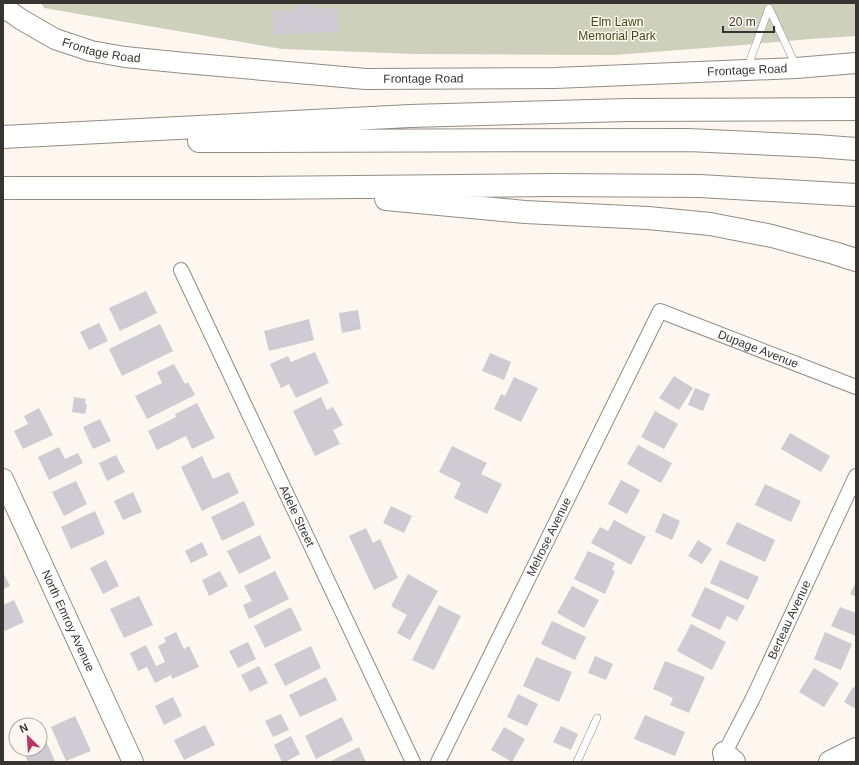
<svg xmlns="http://www.w3.org/2000/svg" width="859" height="765" font-family="Helvetica,sans-serif">
<rect width="100%" height="100%" fill="#fdf7f0"/>
<path fill="#cdd0bb" d="M 41,3 L 856,3 L 856,36 L 810,39 L 731,46 L 614,55 L 415,54 L 282,49 L 44,8 Z"/>
<path fill="#cfcbd3" d="M 315,5 L 315,9 L 338,8 L 339,32 L 273,35 L 272,11 L 295,10 L 295,6 Z
M 146,291 L 157,313 L 120,331 L 109,308 Z
M 358,310 L 361,329 L 342,333 L 339,313 Z
M 309,319 L 314,340 L 269,351 L 264,331 Z
M 99,323 L 108,341 L 89,350 L 80,332 Z
M 160,324 L 173,351 L 122,376 L 109,349 Z
M 315,352 L 329,383 L 296,398 L 289,384 L 281,388 L 270,364 L 288,356 L 291,362 Z
M 490,353 L 511,362 L 504,380 L 482,371 Z
M 174,364 L 185,384 L 188,382 L 195,395 L 147,419 L 135,396 L 162,383 L 157,372 Z
M 674,376 L 693,388 L 679,410 L 659,398 Z
M 514,377 L 538,388 L 521,422 L 494,409 L 501,394 L 505,396 Z
M 695,388 L 710,394 L 703,411 L 688,405 Z
M 74,397 L 86,399 L 85,404 L 87,405 L 85,414 L 72,412 Z
M 321,397 L 327,410 L 333,407 L 343,425 L 333,430 L 340,444 L 315,456 L 293,411 Z
M 197,403 L 215,438 L 192,449 L 186,436 L 157,450 L 148,431 L 176,417 L 175,414 Z
M 39,408 L 53,435 L 23,449 L 14,431 L 28,424 L 24,416 Z
M 655,411 L 678,424 L 664,449 L 641,437 Z
M 100,419 L 111,441 L 93,449 L 83,427 Z
M 790,433 L 830,456 L 821,472 L 781,449 Z
M 638,445 L 672,463 L 661,483 L 627,464 Z
M 452,446 L 487,463 L 481,474 L 502,484 L 487,514 L 454,498 L 461,483 L 439,472 Z
M 59,447 L 65,459 L 78,453 L 83,463 L 49,480 L 38,457 Z
M 116,455 L 125,472 L 107,481 L 99,463 Z
M 202,456 L 213,479 L 229,472 L 239,493 L 202,511 L 181,467 Z
M 621,480 L 640,490 L 627,514 L 608,504 Z
M 76,481 L 87,504 L 64,516 L 52,492 Z
M 765,484 L 801,501 L 791,522 L 755,505 Z
M 133,492 L 142,512 L 123,520 L 114,501 Z
M 244,501 L 255,525 L 222,541 L 211,517 Z
M 391,506 L 412,516 L 404,533 L 383,523 Z
M 95,511 L 105,534 L 71,549 L 61,527 Z
M 663,513 L 680,521 L 672,540 L 655,532 Z
M 614,520 L 646,537 L 631,565 L 591,543 L 600,527 L 608,531 Z
M 737,522 L 775,540 L 765,562 L 726,544 Z
M 366,528 L 373,543 L 380,539 L 398,578 L 374,590 L 349,536 Z
M 260,535 L 271,558 L 239,574 L 227,551 Z
M 698,540 L 712,549 L 702,564 L 688,556 Z
M 202,542 L 208,555 L 191,563 L 185,551 Z
M 588,551 L 615,563 L 612,570 L 615,571 L 605,594 L 574,579 Z
M 106,560 L 119,586 L 103,594 L 90,568 Z
M 720,560 L 759,577 L 748,600 L 710,583 Z
M 220,571 L 228,586 L 209,596 L 202,580 Z
M 275,571 L 289,599 L 249,619 L 243,605 L 252,601 L 244,586 Z
M 3,572 L 10,586 L 3,589 Z
M 408,574 L 438,591 L 410,640 L 397,633 L 407,615 L 391,606 Z
M 856,582 L 856,597 L 850,594 Z
M 572,586 L 599,600 L 584,628 L 557,613 Z
M 705,587 L 745,606 L 737,621 L 727,616 L 720,630 L 691,616 Z
M 139,596 L 153,625 L 124,638 L 110,609 Z
M 14,600 L 24,622 L 5,631 L 3,626 L 3,605 Z
M 439,605 L 461,616 L 434,670 L 412,660 Z
M 291,607 L 302,630 L 265,648 L 254,626 Z
M 840,607 L 856,613 L 856,636 L 831,626 Z
M 552,621 L 586,637 L 575,660 L 541,644 Z
M 691,624 L 726,642 L 712,670 L 677,651 Z
M 176,632 L 184,649 L 189,646 L 199,667 L 172,679 L 171,675 L 155,683 L 147,667 L 138,671 L 130,653 L 146,645 L 156,666 L 165,662 L 158,646 L 166,642 L 164,638 Z
M 825,632 L 852,644 L 841,670 L 814,659 Z
M 248,642 L 256,659 L 238,668 L 229,651 Z
M 311,646 L 321,668 L 285,686 L 274,664 Z
M 595,656 L 613,664 L 606,680 L 588,673 Z
M 536,657 L 572,672 L 559,702 L 523,686 Z
M 665,661 L 705,677 L 689,713 L 670,705 L 673,698 L 653,689 Z
M 259,666 L 268,683 L 250,692 L 241,675 Z
M 814,668 L 839,683 L 824,707 L 799,692 Z
M 326,677 L 337,700 L 300,717 L 289,695 Z
M 853,687 L 856,688 L 856,709 L 844,702 Z
M 518,694 L 538,704 L 527,726 L 507,717 Z
M 173,697 L 182,716 L 164,725 L 155,706 Z
M 281,714 L 289,730 L 273,737 L 265,721 Z
M 645,715 L 685,732 L 675,756 L 634,739 Z
M 75,716 L 91,751 L 66,761 L 51,727 Z
M 342,717 L 353,740 L 316,759 L 305,736 Z
M 205,725 L 215,745 L 184,760 L 174,740 Z
M 561,726 L 578,734 L 571,750 L 553,742 Z
M 504,727 L 525,739 L 512,762 L 491,750 Z
M 291,736 L 300,754 L 285,762 L 282,762 L 274,745 Z
M 46,741 L 55,761 L 51,762 L 28,762 L 23,750 L 27,749 L 40,749 L 40,744 Z
M 359,747 L 366,762 L 329,762 Z"/>
<g fill="none" stroke-linecap="round" stroke-linejoin="round">
<defs>
<path id="lane" d="M 747,69 L 769,8 L 796,66
M 577,762 L 597,718"/>
<g id="street">
<path id="s1" d="M 181,270 L 413,762"/>
<path id="s2" d="M 721,760 L 753,698 L 856,476"/>
<path id="s3" d="M 438,762 L 660,311 L 856,387"/>
</g>
<g id="secondary">
<path id="s4" d="M 3,7 L 22,20 L 55,39 L 91,51 L 125,57 L 185,63 L 366,79 L 555,78 L 796,68 L 856,63"/>
<path id="s5" d="M 3,479 L 133,762"/>
</g>
<path id="primary" d="M 724,753 L 734,762
M 830,762 L 856,749"/>
<path id="highway" d="M 3,137 L 410,116 L 627,110 L 856,109
M 199,141 L 688,140 L 816,146 L 856,149
M 3,188 L 255,188 L 553,185 L 700,186 L 856,195
M 386,199 L 525,212 L 648,218 L 710,224 L 772,236 L 834,253 L 856,260"/>
</defs>
<use href="#lane" stroke="#928c86" stroke-width="8"/>
<use href="#street" stroke="#928c86" stroke-width="16"/>
<use href="#secondary" stroke="#928c86" stroke-width="22"/>
<use href="#primary" stroke="#928c86" stroke-width="24"/>
<use href="#highway" stroke="#928c86" stroke-width="24"/>
<use href="#lane" stroke="#fff" stroke-width="7"/>
<use href="#street" stroke="#fff" stroke-width="14"/>
<use href="#secondary" stroke="#fff" stroke-width="20"/>
<use href="#primary" stroke="#fff" stroke-width="22"/>
<use href="#highway" stroke="#fff" stroke-width="22"/>
</g>
<g text-anchor="middle" dominant-baseline="central" stroke-width="3" stroke-linejoin="round" paint-order="stroke">
<g font-size="12" fill="#454a15" stroke="#fdf7f0">
<text x="617" y="22">Elm Lawn<tspan x="617" dy="14">Memorial Park</tspan></text>
</g>
<g font-size="12" fill="#373432" stroke="#fdf7f0">
<text stroke="none"><textPath href="#s4" startOffset="109">Frontage Road</textPath></text>
<text stroke="none"><textPath href="#s4" startOffset="757">Frontage Road</textPath></text>
<text stroke="none"><textPath href="#s4" startOffset="433">Frontage Road</textPath></text>
<text stroke="none"><textPath href="#s3" startOffset="608">Dupage Avenue</textPath></text>
<text stroke="none"><textPath href="#s1" startOffset="272">Adele Street</textPath></text>
<text stroke="none"><textPath href="#s3" startOffset="251">Melrose Avenue</textPath></text>
<text stroke="none"><textPath href="#s2" startOffset="156">Berteau Avenue</textPath></text>
<text stroke="none"><textPath href="#s5" startOffset="156">North Emroy Avenue</textPath></text>
</g>
</g>
<rect width="859" height="765" fill="none" stroke="#373432" stroke-width="8"/>
<g transform="translate(28 737) rotate(335)"><circle r="19" fill="#fdf7f0" stroke="#aea9a4"/>
<path d="M0-3L7 15L0 10L-7 15Z" fill="#bd3268"/>
<text y="-6" font-size="11" font-weight="bold" text-anchor="middle" fill="#373432">N</text>
</g>
<path d="M723 26v6h51v-6" fill="none" stroke="#373432" stroke-width="2"/>
<text x="729" y="26" font-size="12" fill="#373432" stroke="#fdf7f0" stroke-width="3" paint-order="stroke">20 m</text>
</svg>
